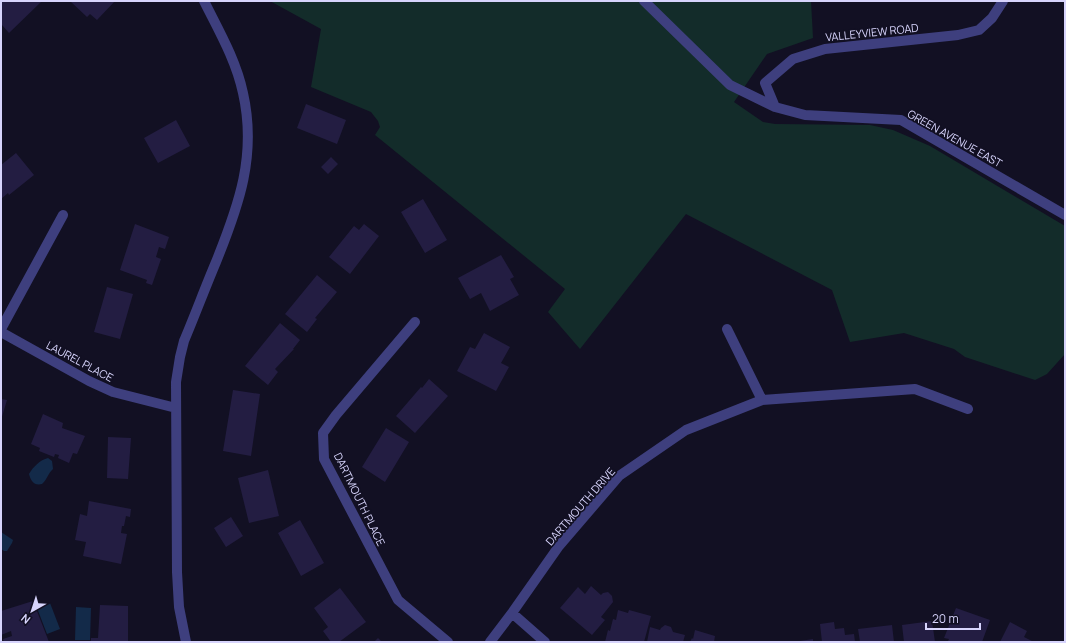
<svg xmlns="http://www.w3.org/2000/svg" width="1066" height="643" font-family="Manrope,sans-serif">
<rect width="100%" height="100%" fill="#121023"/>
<path fill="#132c2a" d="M 270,1 L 811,1 L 813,38 L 767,54 L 734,102 L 763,122 L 775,124 L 870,125 L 893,130 L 930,146 L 1065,226 L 1065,354 L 1047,374 L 1035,380 L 965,357 L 954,349 L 904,333 L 850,342 L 832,290 L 686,214 L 580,349 L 548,312 L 565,289 L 375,135 L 380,127 L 378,121 L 371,112 L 311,87 L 321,29 Z"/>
<path fill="#132a49" d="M 48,458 L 52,461 L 53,469 C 48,473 47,480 42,484 C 34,486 31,481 29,474 C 33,467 40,460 48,458 Z
M 1,532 L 13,540 L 12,543 L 7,551 L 4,551 L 1,549 Z
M 50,603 L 60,629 L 47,634 L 37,608 Z
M 76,607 L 91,608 L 90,640 L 75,640 Z"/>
<path fill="#231d42" d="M 1,1 L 42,1 L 9,33 L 2,25 Z
M 70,1 L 115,1 L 97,20 L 90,14 L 87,17 Z
M 306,104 L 346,120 L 337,144 L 297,128 Z
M 176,120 L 190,146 L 158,163 L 144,138 Z
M 16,153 L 34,175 L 9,195 L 8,193 L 1,199 L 1,165 Z
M 331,157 L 338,164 L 328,174 L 321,167 Z
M 423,199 L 447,240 L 425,253 L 401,212 Z
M 135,224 L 169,237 L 165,249 L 159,247 L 156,257 L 161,259 L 152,285 L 146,283 L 147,280 L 120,270 Z
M 364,224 L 379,236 L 350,274 L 329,257 L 354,226 L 359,230 Z
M 501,255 L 514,277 L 510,279 L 519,295 L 490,311 L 481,293 L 470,299 L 458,278 Z
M 317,275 L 337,292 L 315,318 L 317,319 L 307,332 L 285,314 Z
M 107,287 L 133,294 L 120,339 L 94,332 Z
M 280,323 L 300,340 L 293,349 L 294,349 L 275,369 L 278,372 L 268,385 L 245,366 Z
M 484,333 L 510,347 L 501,363 L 509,367 L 496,391 L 457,371 L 470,347 L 475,349 Z
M 429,379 L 448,396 L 415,433 L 396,416 L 421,387 L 422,388 Z
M 233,390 L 260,394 L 251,456 L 223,451 Z
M 1,399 L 7,400 L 1,420 Z
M 43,414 L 63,423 L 62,428 L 85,436 L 77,454 L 73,453 L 69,463 L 58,458 L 59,455 L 55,454 L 54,457 L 39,451 L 40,448 L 31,444 Z
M 386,428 L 409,442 L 385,482 L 362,467 Z
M 108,437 L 131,438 L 128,479 L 107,478 Z
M 268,470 L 279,516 L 249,523 L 238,478 Z
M 89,501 L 131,509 L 130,517 L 126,516 L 124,526 L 122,526 L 121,533 L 127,534 L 121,564 L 83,556 L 86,542 L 75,540 L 80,514 L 87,516 Z
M 231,517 L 243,536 L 226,547 L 214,528 Z
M 300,520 L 324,563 L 301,576 L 278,533 Z
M 591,586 L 601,595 L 603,593 L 608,592 L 612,596 L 613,602 L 601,617 L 605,620 L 592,635 L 560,608 L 578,587 L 585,594 Z
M 340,588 L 366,622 L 339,642 L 331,642 L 323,631 L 328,627 L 314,608 Z
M 33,601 L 49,642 L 4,642 L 3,639 L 12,636 L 11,631 L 1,635 L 1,611 Z
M 100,605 L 128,606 L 128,642 L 91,642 L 91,638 L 98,638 Z
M 956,608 L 990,620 L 982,642 L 950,642 L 948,641 L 949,639 L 944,638 Z
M 618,610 L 628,613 L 629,610 L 651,616 L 644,642 L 605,642 L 608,630 L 610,631 L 613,619 L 616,620 Z
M 932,621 L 935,642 L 904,642 L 902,625 Z
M 834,622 L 835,629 L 844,628 L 845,635 L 854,634 L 855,642 L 822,642 L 820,624 Z
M 1010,622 L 1027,631 L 1024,637 L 1034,642 L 1000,642 Z
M 665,625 L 671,627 L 673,632 L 685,635 L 683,642 L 647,642 L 650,627 L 660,630 L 661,628 Z
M 892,625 L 894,642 L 860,642 L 858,629 Z
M 695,630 L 715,636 L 714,642 L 690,642 L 692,638 L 693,639 Z
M 378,638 L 382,642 L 374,642 Z
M 813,639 L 813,642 L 800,642 L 800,641 Z"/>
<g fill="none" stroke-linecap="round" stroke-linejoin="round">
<path stroke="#3e3f7e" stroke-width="10" d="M 644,1 L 730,85 L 775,107 L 805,115 L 901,120 L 1065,215
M 775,107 L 765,83 L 793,59 L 825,49 L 958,35 L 979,30 L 992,18 L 1003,1
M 415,322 L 336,415 L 323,433 L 324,459 L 398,600 L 448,642
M 1,329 L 63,215
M 727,329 L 762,400
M 1,332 L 89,381 L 113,392 L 176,408
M 512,613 L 545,642
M 186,642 L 179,607 L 177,572 L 176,382 L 180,357 L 184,341 C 195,315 205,288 216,262 C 239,205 257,155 243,93 C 236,60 219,31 204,1
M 490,642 L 512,613 L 559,546 L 619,476 L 686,430 L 762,400 L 915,389 L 968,409"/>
</g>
<g text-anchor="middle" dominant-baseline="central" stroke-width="3.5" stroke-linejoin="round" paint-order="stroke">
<g font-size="11" fill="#d7d4fc" stroke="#121023">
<text transform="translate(872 32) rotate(-6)">VALLEYVIEW ROAD</text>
<text transform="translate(955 138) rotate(29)">GREEN AVENUE EAST</text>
<text transform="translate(80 361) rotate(28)">LAUREL PLACE</text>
<text transform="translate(360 499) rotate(64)">DARTMOUTH PLACE</text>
<text transform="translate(580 506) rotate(-49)">DARTMOUTH DRIVE</text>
</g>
</g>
<rect width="1066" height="643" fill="none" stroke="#d7d4fc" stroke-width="4"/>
<g transform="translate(32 611) rotate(219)" stroke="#121023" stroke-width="3" paint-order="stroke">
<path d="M0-3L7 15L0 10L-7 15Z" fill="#d7d4fc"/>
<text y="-6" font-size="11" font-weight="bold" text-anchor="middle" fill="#d7d4fc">N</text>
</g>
<path d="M926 623v6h54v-6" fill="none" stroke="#d7d4fc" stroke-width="2"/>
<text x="932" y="623" font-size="12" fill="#d7d4fc" stroke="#121023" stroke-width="3" paint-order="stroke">20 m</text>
</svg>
